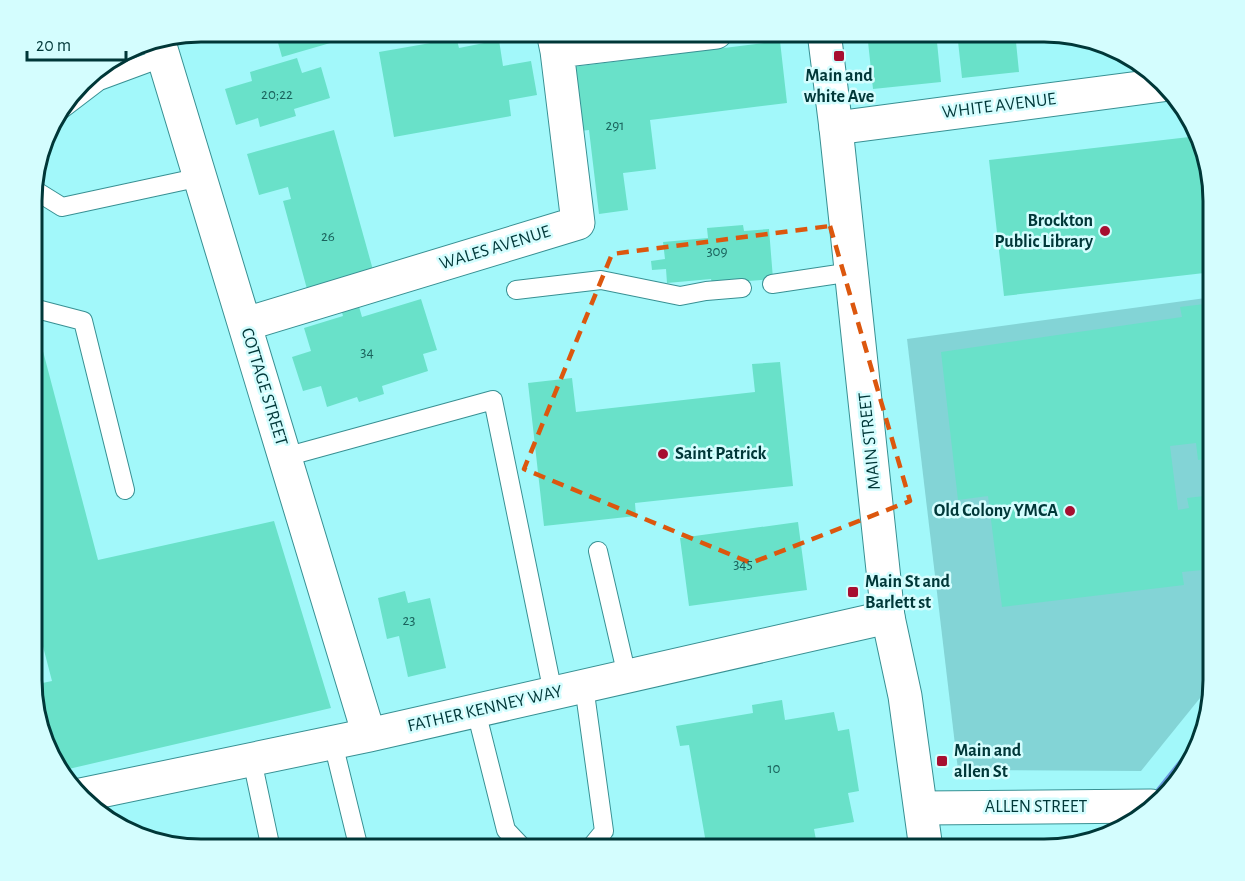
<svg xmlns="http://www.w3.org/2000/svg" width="1245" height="881" font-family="'Alegreya Sans',sans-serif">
<rect width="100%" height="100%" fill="#a2f8fa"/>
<path fill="#83d4d6" d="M 1213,297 L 1213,682 L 1141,771 L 958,770 L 907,339 Z"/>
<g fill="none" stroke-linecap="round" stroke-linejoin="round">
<path stroke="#6b99de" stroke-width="10" d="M 1152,802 L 1188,757"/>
</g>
<path fill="#69e1c9" d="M 275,32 L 342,32 L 344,39 L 282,57 Z
M 455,32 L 459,48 L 499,40 L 503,66 L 531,61 L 537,95 L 509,100 L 511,116 L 394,137 L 379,52 L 442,41 L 440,35 Z
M 867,32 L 936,32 L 941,82 L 873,89 Z
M 957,32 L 1015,32 L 1019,72 L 962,78 Z
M 780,41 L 787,103 L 650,120 L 656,169 L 623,173 L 628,210 L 599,214 L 589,130 L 580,131 L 572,67 Z
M 297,58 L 302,73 L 321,67 L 330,98 L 294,109 L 296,116 L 260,127 L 258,118 L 236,125 L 225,89 L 252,81 L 250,72 Z
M 334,130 L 373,270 L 307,289 L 283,201 L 291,199 L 288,187 L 259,195 L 247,154 Z
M 1198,136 L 1213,191 L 1213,272 L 1004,296 L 989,160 Z
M 743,225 L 744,231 L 769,229 L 773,279 L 712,284 L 711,279 L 667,283 L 666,269 L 652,270 L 651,261 L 665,259 L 663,242 L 708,238 L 707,228 Z
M 421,299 L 437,350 L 423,354 L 428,371 L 382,386 L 384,394 L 359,402 L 357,397 L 327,407 L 321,386 L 303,391 L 292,357 L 311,351 L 304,328 L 343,316 L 341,309 L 358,303 L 362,317 Z
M 1213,303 L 1213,458 L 1198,460 L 1196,443 L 1170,446 L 1178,510 L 1189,508 L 1187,498 L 1213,495 L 1213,569 L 1182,572 L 1184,585 L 1002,607 L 988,496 L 958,500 L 941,352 L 1182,317 L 1180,307 Z
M 39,336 L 98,560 L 274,521 L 331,708 L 60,771 L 54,764 L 33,701 L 33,685 L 52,681 L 33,608 L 33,338 Z
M 780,362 L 793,486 L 635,503 L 636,516 L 544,526 L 528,383 L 572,378 L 576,412 L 755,392 L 752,364 Z
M 798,522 L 807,590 L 689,606 L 680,538 Z
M 405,591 L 408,603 L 430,598 L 446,668 L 408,677 L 399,636 L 387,639 L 378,598 Z
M 782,700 L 785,720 L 834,712 L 838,731 L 849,729 L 859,791 L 848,793 L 854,822 L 814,829 L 816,840 L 758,849 L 707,849 L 689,745 L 680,746 L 676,726 L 753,713 L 752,705 Z"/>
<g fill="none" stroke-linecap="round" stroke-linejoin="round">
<defs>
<path id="lane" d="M 57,113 L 99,81 L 164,57
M 33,189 L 62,207 L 201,177
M 772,284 L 852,272
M 516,290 L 601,280 L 680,296 L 706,291 L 742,288
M 33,308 L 83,321 L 125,490
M 285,457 L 493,400 L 553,693
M 598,551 L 627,676
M 476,711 L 506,830 L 524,849
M 333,743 L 359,849
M 252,760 L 271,849
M 582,849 L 590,848 L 604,831 L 584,686"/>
<path id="street" d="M 158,39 L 369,735
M 557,51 L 716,32
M 836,128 L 1162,85
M 246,324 L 578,223 L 557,51 L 553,32
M 81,795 L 369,735 L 888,617
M 921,808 L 1151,806"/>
<path id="secondary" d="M 824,32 L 836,128 L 888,617 L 905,696 L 926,849"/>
</defs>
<use href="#lane" stroke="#389093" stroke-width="20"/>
<use href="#street" stroke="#389093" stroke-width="35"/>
<use href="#secondary" stroke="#389093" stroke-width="35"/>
<use href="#lane" stroke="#fff" stroke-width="18"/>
<use href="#street" stroke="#fff" stroke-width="33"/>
<use href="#secondary" stroke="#fff" stroke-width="33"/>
</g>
<path fill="none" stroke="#dc570e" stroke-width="4.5" stroke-dasharray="12 8" stroke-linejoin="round" d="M 830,226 L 910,501 L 751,563 L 524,469 L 612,254 Z"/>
<g fill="#a70e30" stroke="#d4fdfe" stroke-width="2">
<rect x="833" y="50" width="12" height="12" rx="3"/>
<circle cx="1105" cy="231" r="6"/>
<circle cx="663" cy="454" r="6"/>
<circle cx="1070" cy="511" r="6"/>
<rect x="847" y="586" width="12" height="12" rx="3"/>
<rect x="936" y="755" width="12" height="12" rx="3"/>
</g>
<g text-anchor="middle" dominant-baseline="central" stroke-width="5" stroke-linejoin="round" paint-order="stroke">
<g font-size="15" fill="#1a625c">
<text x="277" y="94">20;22</text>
<text x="615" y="125">291</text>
<text x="328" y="236">26</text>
<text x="717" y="251">309</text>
<text x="367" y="352">34</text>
<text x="743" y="564">345</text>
<text x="409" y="620">23</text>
<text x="774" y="768">10</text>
</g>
<g font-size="18" font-weight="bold" fill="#003738" stroke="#d4fdfe" text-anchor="start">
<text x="839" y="76" text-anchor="middle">Main and<tspan x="839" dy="21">white Ave</tspan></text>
<text x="1093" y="221" text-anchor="end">Brockton<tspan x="1093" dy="21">Public Library</tspan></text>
<text x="675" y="454">Saint Patrick</text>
<text x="1058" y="511" text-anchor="end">Old Colony YMCA</text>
<text x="865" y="582">Main St and<tspan x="865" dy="21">Barlett st</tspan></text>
<text x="954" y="751">Main and<tspan x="954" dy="21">allen St</tspan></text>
</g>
<g font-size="18" fill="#003738" stroke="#d4fdfe">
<text transform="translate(999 106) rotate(-7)">WHITE AVENUE</text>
<text transform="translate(495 248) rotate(-17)">WALES AVENUE</text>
<text transform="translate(264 387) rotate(73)">COTTAGE STREET</text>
<text transform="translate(870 441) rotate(-96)">MAIN STREET</text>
<text transform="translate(485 709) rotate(-13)">FATHER KENNEY WAY</text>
<text x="1036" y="807">ALLEN STREET</text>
</g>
</g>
<path d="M0 0H1245V881H0ZM201 42H1044A159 159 0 0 1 1203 201V680A159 159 0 0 1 1044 839H201A159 159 0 0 1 42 680V201A159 159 0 0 1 201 42Z" fill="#d4fdfe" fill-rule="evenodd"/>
<path fill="none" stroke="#003738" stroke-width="3" d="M201 42H1044A159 159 0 0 1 1203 201V680A159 159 0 0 1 1044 839H201A159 159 0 0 1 42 680V201A159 159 0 0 1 201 42Z"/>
<path d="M27 51v9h99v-9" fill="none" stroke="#003738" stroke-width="3"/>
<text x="36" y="51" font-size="18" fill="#003738" stroke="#d4fdfe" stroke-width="4.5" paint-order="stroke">20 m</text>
</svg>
